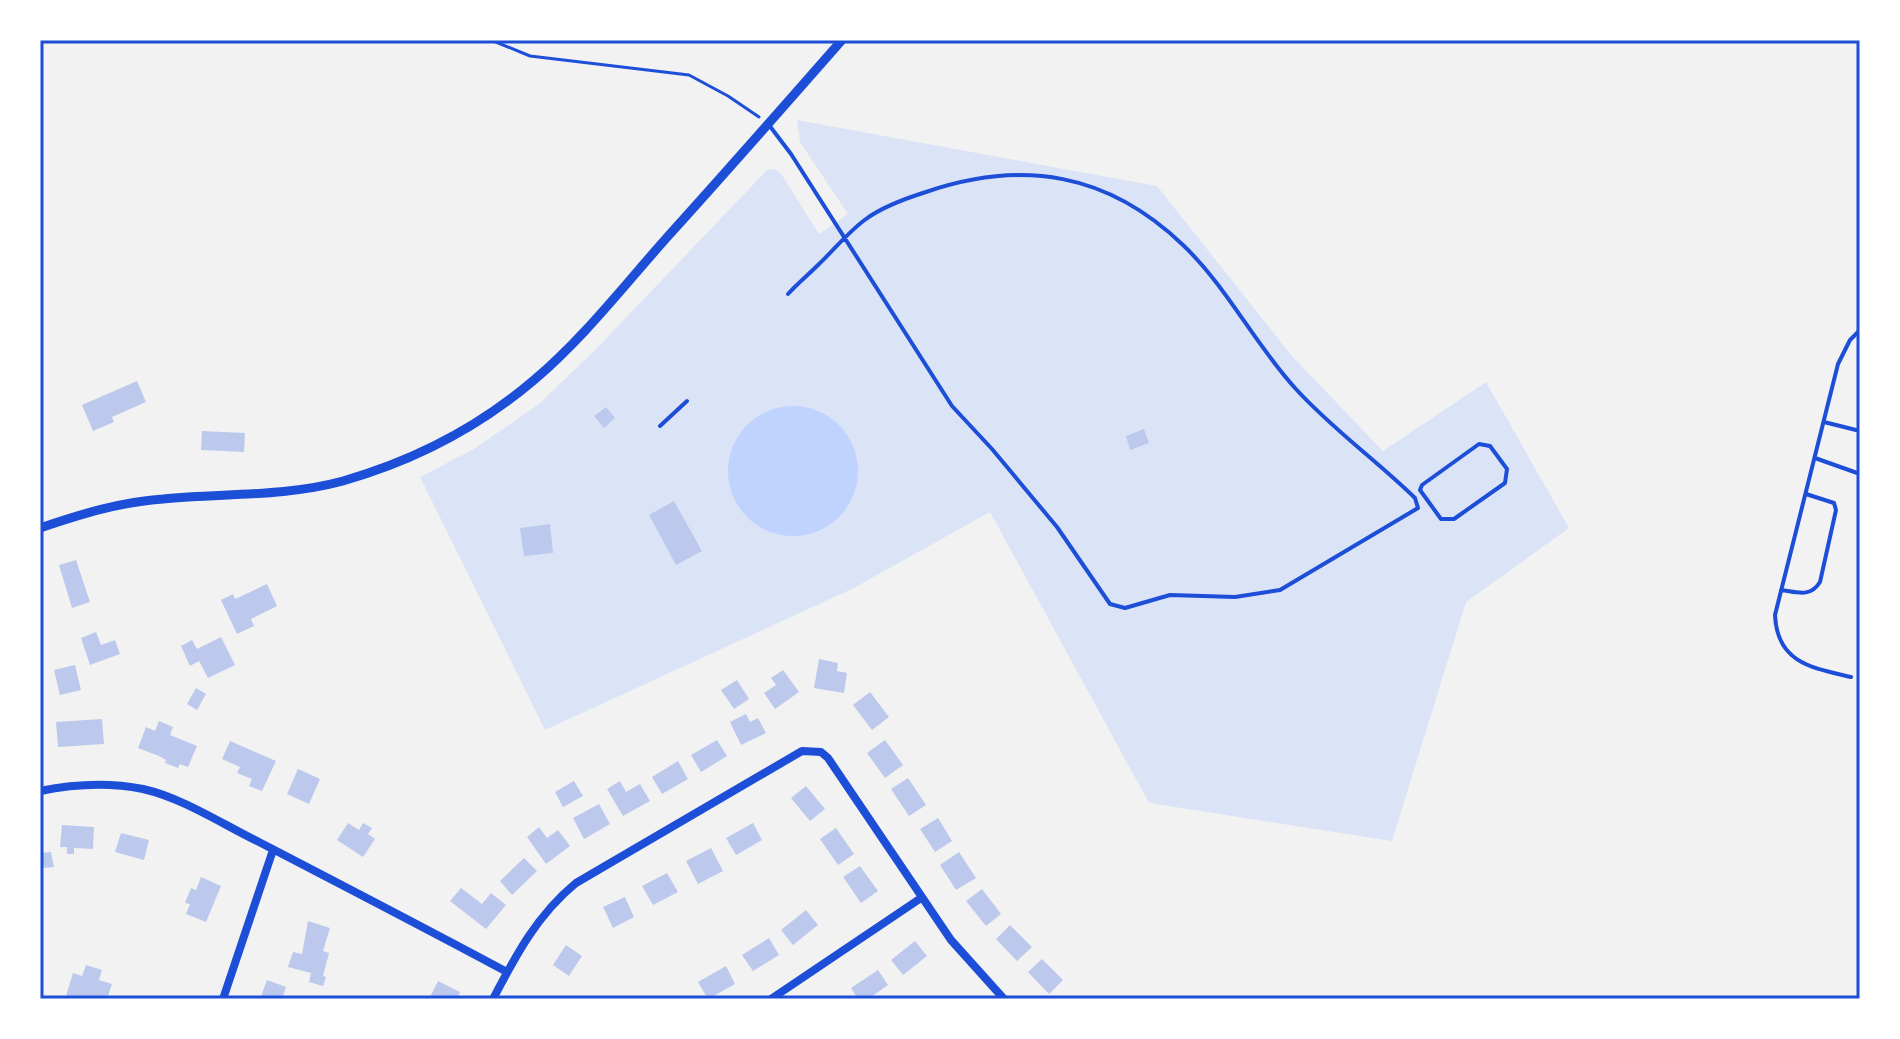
<svg xmlns="http://www.w3.org/2000/svg" width="1900" height="1039" font-family="Overpass,sans-serif">
<rect width="100%" height="100%" fill="#f2f2f2"/>
<path fill="#dbe4f7" d="M 797,120 L 1157,186 L 1292,356 L 1383,451 L 1486,382 L 1569,528 L 1466,602 L 1392,841 L 1149,803 L 990,512 L 852,589 L 545,730 L 420,477 L 474,449 L 539,404 L 596,349 L 767,170 L 775,169 L 782,175 L 819,234 L 848,214 L 800,142 Z"/>
<path fill="#bfd3fe" d="M728 471a65 65 0 1 1 130 0a65 65 0 1 1-130 0Z"/>
<path fill="#bdc9ec" d="M 137,381 L 146,402 L 112,417 L 114,422 L 93,431 L 82,405 Z
M 606,407 L 615,418 L 604,428 L 594,416 Z
M 1144,429 L 1149,443 L 1130,450 L 1126,436 Z
M 202,431 L 245,433 L 244,452 L 201,450 Z
M 674,501 L 702,551 L 676,565 L 649,515 Z
M 550,524 L 553,553 L 524,556 L 520,528 Z
M 76,560 L 90,602 L 72,608 L 59,565 Z
M 267,584 L 277,606 L 251,619 L 254,626 L 237,634 L 221,600 L 233,594 L 235,599 Z
M 96,632 L 101,645 L 115,640 L 120,654 L 90,665 L 81,638 Z
M 221,637 L 235,665 L 208,678 L 199,661 L 190,666 L 181,646 L 192,640 L 197,649 Z
M 819,659 L 838,663 L 837,671 L 847,673 L 844,693 L 814,688 Z
M 75,665 L 81,690 L 60,695 L 54,670 Z
M 783,670 L 799,692 L 775,709 L 764,693 L 776,685 L 771,678 Z
M 737,680 L 749,699 L 734,709 L 721,690 Z
M 196,688 L 206,694 L 197,710 L 187,704 Z
M 870,692 L 889,717 L 872,730 L 853,705 Z
M 746,714 L 750,722 L 758,718 L 766,733 L 741,745 L 730,722 Z
M 102,719 L 104,744 L 58,747 L 56,722 Z
M 159,721 L 173,727 L 170,735 L 197,746 L 188,767 L 180,764 L 178,768 L 165,763 L 166,760 L 159,756 L 138,748 L 146,727 L 155,731 Z
M 717,740 L 727,756 L 701,772 L 691,755 Z
M 885,740 L 903,765 L 885,778 L 867,753 Z
M 230,741 L 276,761 L 262,791 L 249,786 L 252,779 L 237,773 L 240,767 L 222,759 Z
M 678,761 L 688,779 L 662,794 L 652,777 Z
M 298,769 L 320,779 L 309,804 L 287,794 Z
M 908,778 L 926,805 L 909,816 L 891,789 Z
M 574,781 L 583,796 L 563,807 L 555,792 Z
M 620,781 L 626,792 L 640,784 L 650,801 L 623,816 L 607,789 Z
M 806,786 L 825,809 L 810,821 L 791,798 Z
M 599,804 L 610,824 L 584,839 L 573,818 Z
M 938,818 L 952,841 L 935,852 L 920,829 Z
M 348,823 L 359,830 L 363,823 L 372,828 L 368,834 L 375,839 L 363,857 L 337,840 Z
M 753,823 L 762,840 L 736,855 L 726,838 Z
M 62,825 L 94,827 L 93,849 L 74,848 L 74,854 L 67,854 L 67,847 L 60,847 Z
M 539,827 L 547,838 L 558,830 L 570,846 L 546,864 L 527,837 Z
M 836,828 L 854,854 L 838,865 L 820,839 Z
M 121,833 L 149,840 L 144,860 L 115,852 Z
M 711,848 L 723,871 L 698,884 L 686,861 Z
M 51,852 L 54,867 L 42,868 L 40,853 Z
M 959,852 L 976,878 L 956,890 L 940,865 Z
M 524,858 L 537,871 L 512,895 L 500,881 Z
M 860,866 L 878,891 L 861,903 L 843,877 Z
M 667,873 L 678,892 L 653,905 L 642,886 Z
M 201,877 L 221,886 L 206,922 L 186,914 L 190,904 L 185,903 L 191,888 L 196,890 Z
M 461,888 L 482,904 L 491,893 L 506,905 L 486,929 L 450,901 Z
M 982,889 L 1001,914 L 986,926 L 966,901 Z
M 625,897 L 634,917 L 613,928 L 603,907 Z
M 806,910 L 818,925 L 793,945 L 781,930 Z
M 308,921 L 330,928 L 323,951 L 329,953 L 323,976 L 326,977 L 323,986 L 309,982 L 311,973 L 288,967 L 293,952 L 302,954 Z
M 1010,925 L 1032,947 L 1017,961 L 996,939 Z
M 769,938 L 779,955 L 753,971 L 742,955 Z
M 915,941 L 927,956 L 903,975 L 891,960 Z
M 566,945 L 582,956 L 569,976 L 553,965 Z
M 1042,959 L 1063,980 L 1049,994 L 1028,972 Z
M 86,965 L 102,970 L 99,980 L 112,984 L 107,999 L 65,999 L 73,973 L 82,976 Z
M 726,966 L 735,984 L 708,999 L 698,982 Z
M 878,970 L 888,985 L 868,999 L 858,999 L 851,988 Z
M 267,980 L 286,987 L 282,999 L 260,999 Z
M 438,981 L 460,992 L 457,999 L 429,999 Z"/>
<g fill="none" stroke-linecap="round" stroke-linejoin="round">
<path stroke="#1d4ed8" stroke-width="3" d="M 491,40 L 530,56 L 689,75 L 728,96 L 759,117"/>
<path stroke="#1d4ed8" stroke-width="4" d="M 769,125 L 791,154 L 952,406 L 992,449 L 1057,527 L 1110,604 L 1125,608 L 1170,595 L 1235,597 L 1280,590 L 1418,508 L 1415,498 C 1376,460 1331,428 1295,388 C 1254,343 1227,287 1183,245 C 1108,173 1023,159 926,192 C 907,198 882,207 866,219 C 848,232 834,250 818,265 C 808,275 797,284 788,294
M 1824,422 L 1860,431
M 660,426 L 687,401
M 1479,444 L 1490,446 L 1507,469 L 1505,483 L 1454,519 L 1441,519 L 1420,490 L 1422,485 Z
M 1815,458 L 1860,474
M 1781,590 C 1797,592 1810,598 1820,582 L 1836,510 L 1834,503 L 1806,494
M 1851,677 C 1812,668 1777,663 1775,615 L 1838,364 L 1850,340 L 1860,330"/>
<path stroke="#1d4ed8" stroke-width="8" d="M 40,791 C 74,784 108,782 143,789 C 183,798 222,824 259,842 C 342,885 425,928 507,972
M 223,999 L 273,850
M 493,999 C 516,955 537,915 576,883 L 802,751 L 821,752 L 828,758 L 951,940 L 1004,999
M 771,999 L 921,898"/>
<path stroke="#1d4ed8" stroke-width="9" d="M 40,528 C 81,514 120,502 163,499 C 224,493 284,497 343,481 C 413,461 479,427 534,380 C 584,338 626,283 670,234 C 728,170 785,105 842,40"/>
</g>
<rect width="1900" height="1039" fill="none" stroke="#ffffff" stroke-width="84"/>
<rect x="42" y="42" width="1816" height="955" fill="none" stroke="#1d4ed8" stroke-width="3"/>
</svg>
